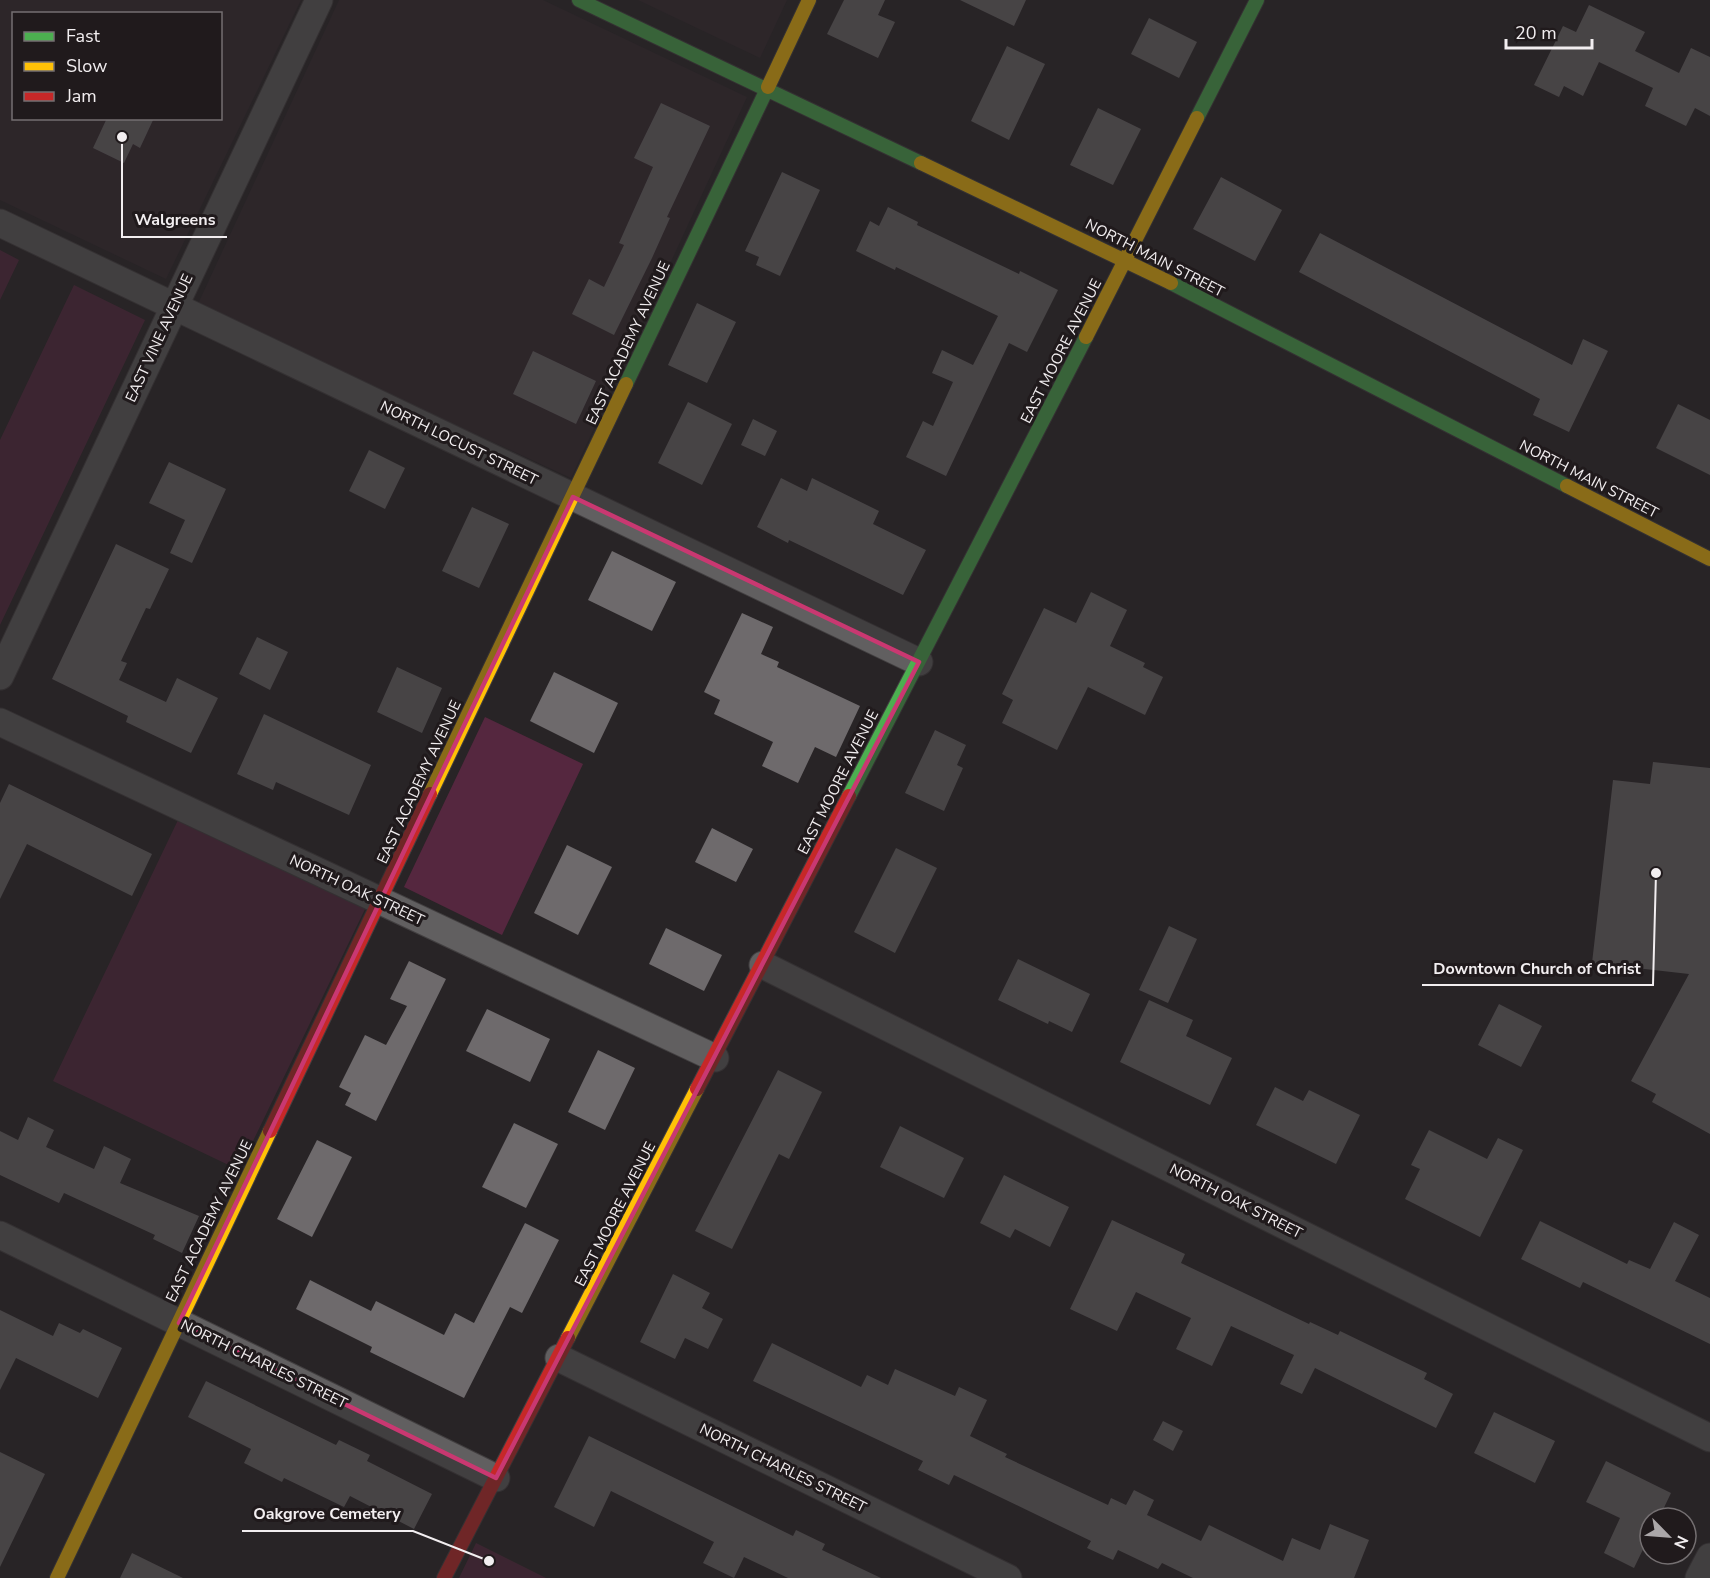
<svg xmlns="http://www.w3.org/2000/svg" width="1710" height="1578" font-family="'Nunito Sans',sans-serif">
<rect width="100%" height="100%" fill="#282426"/>
<path fill="#33282e" fill-rule="evenodd" d="M 0,0 L 301,0 L 166,279 L 0,200 ZM 14,14 L 220,14 L 220,118 L 14,118 Z
M 339,0 L 543,0 L 747,97 L 571,478 L 197,306 Z
M 638,0 L 787,0 L 760,58 Z"/>
<path fill="#55273f" d="M 0,250 L 19,260 L 0,300 Z
M 74,285 L 145,320 L 0,625 L 0,440 Z
M 485,717 L 583,764 L 502,935 L 404,887 Z
M 179,818 L 366,907 L 239,1170 L 53,1081 Z
M 476,1543 L 546,1578 L 459,1578 Z"/>
<path fill="#6e6a6c" d="M 844,0 L 885,0 L 878,15 L 895,22 L 878,58 L 827,34 Z
M 960,0 L 1026,0 L 1014,26 Z
M 1589,5 L 1645,32 L 1635,51 L 1679,73 L 1691,48 L 1710,57 L 1710,116 L 1695,108 L 1686,126 L 1645,106 L 1653,88 L 1599,62 L 1583,96 L 1564,86 L 1559,97 L 1534,85 L 1563,26 L 1576,32 Z
M 1149,18 L 1197,42 L 1179,78 L 1131,54 Z
M 1007,46 L 1045,64 L 1009,140 L 971,121 Z
M 661,103 L 710,126 L 667,217 L 670,218 L 652,258 L 614,335 L 572,314 L 589,279 L 604,287 L 624,245 L 619,243 L 653,167 L 634,158 Z
M 1098,108 L 1141,129 L 1113,185 L 1070,165 Z
M 107,118 L 154,118 L 140,148 L 133,144 L 124,163 L 93,148 Z
M 782,172 L 820,190 L 780,276 L 756,265 L 759,257 L 745,251 Z
M 1221,177 L 1282,210 L 1255,261 L 1193,229 Z
M 888,207 L 918,222 L 917,225 L 1019,274 L 1020,271 L 1058,290 L 1027,352 L 1009,343 L 946,476 L 906,457 L 923,421 L 933,426 L 953,382 L 932,373 L 942,350 L 973,365 L 998,316 L 896,267 L 895,270 L 856,251 L 870,221 L 879,226 Z
M 1320,233 L 1572,365 L 1583,339 L 1608,351 L 1569,432 L 1533,415 L 1540,399 L 1299,272 Z
M 697,303 L 736,322 L 707,383 L 668,365 Z
M 533,351 L 596,381 L 576,424 L 513,394 Z
M 688,402 L 732,424 L 702,485 L 658,463 Z
M 1678,404 L 1710,420 L 1710,475 L 1656,448 Z
M 753,419 L 777,431 L 765,456 L 741,445 Z
M 369,450 L 405,468 L 385,509 L 349,491 Z
M 169,462 L 226,489 L 192,563 L 170,553 L 185,520 L 149,503 Z
M 781,478 L 807,491 L 812,478 L 879,511 L 873,524 L 926,550 L 903,595 L 789,540 L 788,543 L 757,527 Z
M 472,507 L 509,524 L 479,588 L 442,571 Z
M 116,544 L 169,569 L 150,609 L 146,608 L 121,661 L 127,663 L 119,680 L 166,702 L 177,678 L 218,698 L 191,753 L 126,722 L 128,716 L 52,679 Z
M 612,551 L 676,582 L 652,631 L 588,600 Z
M 1091,592 L 1127,610 L 1110,646 L 1145,663 L 1143,667 L 1163,677 L 1145,715 L 1088,687 L 1057,750 L 1002,723 L 1013,700 L 1002,694 L 1044,608 L 1076,623 Z
M 742,613 L 773,627 L 761,654 L 779,662 L 777,667 L 860,706 L 836,757 L 815,747 L 798,783 L 762,766 L 773,742 L 714,714 L 720,700 L 704,692 Z
M 257,637 L 288,652 L 270,690 L 239,674 Z
M 397,667 L 442,688 L 422,733 L 377,712 Z
M 554,672 L 618,703 L 594,753 L 530,721 Z
M 264,714 L 371,765 L 349,815 L 276,782 L 273,790 L 237,774 Z
M 935,730 L 966,745 L 957,765 L 963,768 L 944,811 L 905,793 Z
M 1653,762 L 1710,768 L 1710,1134 L 1652,1102 L 1656,1094 L 1631,1081 L 1689,974 L 1592,963 L 1613,780 L 1650,784 Z
M 9,784 L 152,854 L 132,896 L 27,844 L 0,899 L 0,803 Z
M 712,828 L 753,849 L 736,882 L 695,862 Z
M 567,845 L 612,867 L 578,935 L 534,913 Z
M 896,848 L 937,868 L 895,953 L 854,932 Z
M 1169,926 L 1197,939 L 1168,1003 L 1139,990 Z
M 666,928 L 722,955 L 704,991 L 649,964 Z
M 1018,959 L 1090,994 L 1072,1032 L 1049,1021 L 1048,1024 L 998,1000 Z
M 409,961 L 446,979 L 376,1121 L 345,1105 L 351,1093 L 339,1087 L 365,1035 L 386,1045 L 407,1006 L 390,999 Z
M 1149,1000 L 1193,1020 L 1186,1036 L 1232,1058 L 1210,1105 L 1120,1062 Z
M 1499,1004 L 1542,1026 L 1521,1067 L 1478,1045 Z
M 487,1009 L 550,1039 L 530,1082 L 466,1051 Z
M 598,1050 L 635,1068 L 605,1130 L 568,1112 Z
M 778,1070 L 822,1092 L 789,1159 L 779,1154 L 732,1249 L 695,1231 Z
M 1275,1087 L 1303,1101 L 1309,1090 L 1360,1115 L 1336,1164 L 1256,1125 Z
M 28,1117 L 54,1130 L 46,1147 L 94,1169 L 104,1146 L 131,1159 L 120,1183 L 199,1216 L 182,1253 L 153,1239 L 155,1235 L 64,1193 L 59,1203 L 0,1175 L 0,1131 L 18,1140 Z
M 514,1123 L 558,1144 L 526,1208 L 482,1187 Z
M 900,1126 L 964,1158 L 944,1198 L 880,1167 Z
M 1429,1130 L 1487,1159 L 1498,1138 L 1523,1150 L 1480,1237 L 1405,1199 L 1420,1169 L 1411,1165 Z
M 317,1140 L 352,1157 L 312,1237 L 277,1219 Z
M 1004,1175 L 1069,1207 L 1050,1247 L 1015,1229 L 1010,1238 L 980,1223 Z
M 1112,1220 L 1185,1254 L 1181,1263 L 1309,1324 L 1310,1322 L 1338,1335 L 1340,1331 L 1427,1373 L 1424,1379 L 1453,1394 L 1436,1428 L 1315,1368 L 1302,1394 L 1280,1384 L 1294,1355 L 1231,1326 L 1212,1366 L 1176,1349 L 1191,1318 L 1136,1292 L 1117,1331 L 1070,1309 Z
M 1540,1221 L 1627,1264 L 1629,1260 L 1650,1269 L 1674,1222 L 1699,1235 L 1675,1281 L 1710,1298 L 1710,1344 L 1583,1282 L 1580,1288 L 1521,1259 Z
M 525,1223 L 559,1240 L 522,1313 L 510,1307 L 464,1398 L 370,1352 L 372,1347 L 296,1309 L 310,1280 L 371,1311 L 376,1301 L 444,1335 L 455,1313 L 474,1323 Z
M 673,1274 L 710,1293 L 702,1308 L 723,1319 L 708,1349 L 685,1338 L 675,1359 L 640,1342 Z
M 0,1310 L 53,1336 L 59,1323 L 80,1333 L 83,1329 L 122,1348 L 98,1398 L 16,1358 L 0,1390 Z
M 772,1343 L 861,1387 L 867,1375 L 888,1385 L 895,1369 L 955,1396 L 959,1387 L 987,1400 L 970,1436 L 1007,1454 L 1005,1457 L 1108,1505 L 1111,1498 L 1126,1505 L 1134,1490 L 1154,1500 L 1147,1515 L 1201,1541 L 1209,1525 L 1283,1561 L 1292,1538 L 1320,1550 L 1330,1524 L 1369,1540 L 1354,1578 L 1193,1578 L 1162,1563 L 1158,1569 L 1118,1550 L 1113,1560 L 1087,1548 L 1091,1541 L 954,1475 L 949,1485 L 918,1470 L 923,1461 L 753,1381 Z
M 206,1381 L 336,1445 L 339,1440 L 370,1455 L 367,1461 L 432,1494 L 414,1529 L 350,1496 L 344,1507 L 284,1478 L 282,1482 L 244,1463 L 251,1449 L 188,1417 Z
M 1494,1412 L 1555,1441 L 1535,1483 L 1474,1453 Z
M 1163,1421 L 1183,1431 L 1173,1451 L 1153,1440 Z
M 589,1436 L 793,1536 L 796,1530 L 825,1544 L 822,1550 L 881,1578 L 788,1578 L 744,1557 L 734,1578 L 703,1563 L 714,1542 L 611,1491 L 594,1527 L 554,1507 Z
M 0,1452 L 45,1474 L 0,1567 Z
M 1606,1461 L 1671,1493 L 1659,1518 L 1650,1518 L 1650,1535 L 1634,1568 L 1604,1553 L 1620,1518 L 1586,1502 Z
M 132,1553 L 183,1578 L 120,1578 Z"/>
<g fill="none" stroke-linecap="round" stroke-linejoin="round">
<defs>
<path id="street" d="M 0,223 L 919,662
M 0,676 L 319,0
M 0,722 L 715,1058
M 763,965 L 1710,1438
M 0,1235 L 496,1478
M 559,1358 L 1008,1578
M 1699,1578 L 1710,1557"/>
<path id="fast" d="M 579,0 L 921,163
M 1197,118 L 1257,0
M 1171,283 L 1567,486
M 626,384 L 768,87
M 849,796 L 1086,337"/>
<path id="slow" d="M 768,87 L 809,0
M 921,163 L 1171,283
M 1086,337 L 1197,118
M 1567,486 L 1710,559
M 430,794 L 626,384
M 568,1338 L 697,1089
M 57,1578 L 270,1131"/>
<path id="jam" d="M 697,1089 L 849,796
M 270,1131 L 430,794
M 444,1578 L 568,1338"/>
</defs>
<use href="#street" stroke="#423f40" stroke-width="29"/>
<use href="#fast" stroke="#423f40" stroke-width="16"/>
<use href="#slow" stroke="#423f40" stroke-width="16"/>
<use href="#jam" stroke="#423f40" stroke-width="16"/>
<use href="#street" stroke="#615f60" stroke-width="27"/>
<use href="#fast" stroke="#4caf50" stroke-width="14"/>
<use href="#slow" stroke="#ffc107" stroke-width="14"/>
<use href="#jam" stroke="#c62828" stroke-width="14"/>
</g>
<path d="M0 0H1710V1578H0ZM 573,497 L 919,662 L 496,1478 L 179,1323 Z" fill="#282426" fill-opacity=".55" fill-rule="evenodd"/>
<path fill="none" stroke="#c93871" stroke-width="4.5" stroke-linejoin="round" d="M 573,497 L 919,662 L 496,1478 L 179,1323 Z"/>
<g text-anchor="middle" dominant-baseline="central" stroke-width="6" stroke-linejoin="round" paint-order="stroke">
<g font-size="15" fill="#f2eef0" stroke="#201a1c">
<text transform="translate(1155 258) rotate(27)">NORTH MAIN STREET</text>
<text transform="translate(159 338) rotate(-65)">EAST VINE AVENUE</text>
<text transform="translate(628 343) rotate(-65)">EAST ACADEMY AVENUE</text>
<text transform="translate(1061 351) rotate(-63)">EAST MOORE AVENUE</text>
<text transform="translate(459 443) rotate(26)">NORTH LOCUST STREET</text>
<text transform="translate(1589 479) rotate(27)">NORTH MAIN STREET</text>
<text transform="translate(419 782) rotate(-65)">EAST ACADEMY AVENUE</text>
<text transform="translate(838 782) rotate(-63)">EAST MOORE AVENUE</text>
<text transform="translate(357 890) rotate(25)">NORTH OAK STREET</text>
<text transform="translate(1236 1201) rotate(27)">NORTH OAK STREET</text>
<text transform="translate(615 1214) rotate(-63)">EAST MOORE AVENUE</text>
<text transform="translate(209 1221) rotate(-64)">EAST ACADEMY AVENUE</text>
<text transform="translate(264 1364) rotate(26)">NORTH CHARLES STREET</text>
<text transform="translate(783 1468) rotate(26)">NORTH CHARLES STREET</text>
</g>
</g>
<path fill="none" stroke="#f2eef0" stroke-width="2" d="M122 137L122 237H227M1656 873L1653 985H1422M489 1561L413 1531H242"/>
<g fill="#f2eef0" stroke="#201a1c" stroke-width="2">
<circle cx="122" cy="137" r="6"/>
<circle cx="1656" cy="873" r="6"/>
<circle cx="489" cy="1561" r="6"/>
</g>
<g font-size="16" text-anchor="middle" font-weight="bold" fill="#f2eef0" stroke="#201a1c" stroke-width="6" stroke-linejoin="round" paint-order="stroke">
<text x="175" y="225">Walgreens</text>
<text x="1537" y="974">Downtown Church of Christ</text>
<text x="327" y="1519">Oakgrove Cemetery</text>
</g>
<rect x="12" y="12" width="210" height="108" fill="#201a1c" stroke="#746f71" stroke-width="1.5"/>
<rect x="24" y="32" width="30" height="9" fill="#4caf50" stroke="#746f71" stroke-width="1.5"/>
<text x="66" y="42" font-size="18" fill="#f2eef0">Fast</text>
<rect x="24" y="62" width="30" height="9" fill="#ffc107" stroke="#746f71" stroke-width="1.5"/>
<text x="66" y="72" font-size="18" fill="#f2eef0">Slow</text>
<rect x="24" y="92" width="30" height="9" fill="#c62828" stroke="#746f71" stroke-width="1.5"/>
<text x="66" y="102" font-size="18" fill="#f2eef0">Jam</text>
<g transform="translate(1668 1536) rotate(115)"><circle r="28" fill="#201a1c" stroke="#746f71" stroke-width="1.5"/>
<path d="M0-4.5L10 22L0 15L-10 22Z" fill="#aba7a9"/>
<text y="-9" font-size="16" font-weight="bold" text-anchor="middle" fill="#f2eef0">N</text>
</g>
<path d="M1506 39v9h86v-9" fill="none" stroke="#f2eef0" stroke-width="3"/>
<text x="1515" y="39" font-size="18" fill="#f2eef0" stroke="#201a1c" stroke-width="4.5" paint-order="stroke">20 m</text>
</svg>
